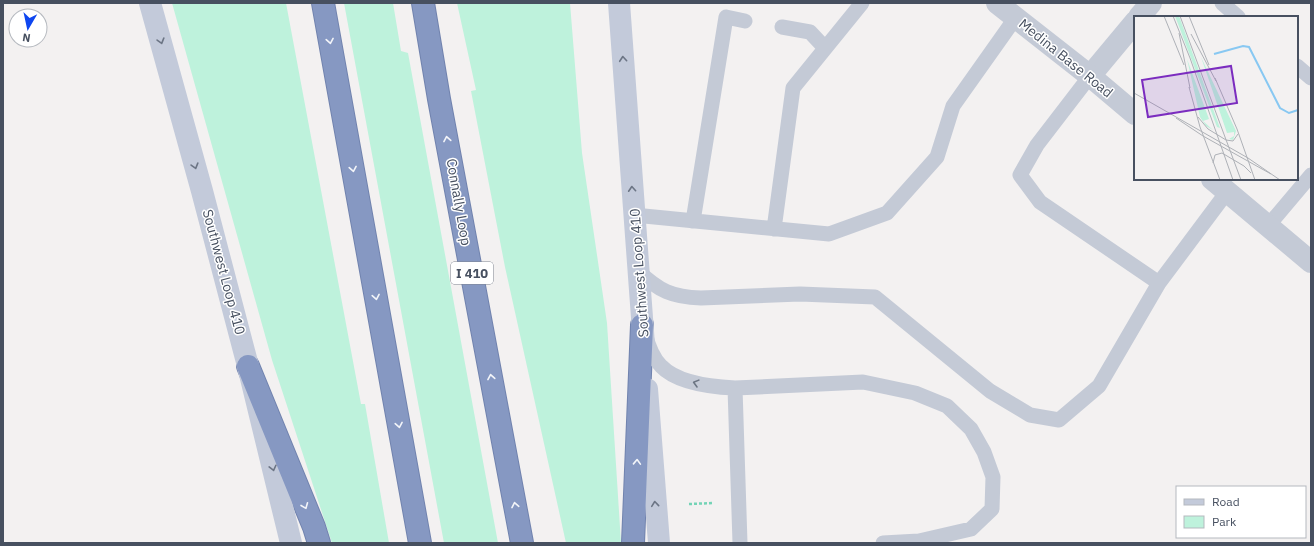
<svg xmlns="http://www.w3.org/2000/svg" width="1314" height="546" font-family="'IBM Plex Sans',sans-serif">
<rect width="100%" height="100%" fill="#f3f1f1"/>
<path fill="#bef2dc" d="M 172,3 L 286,3 L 361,404 L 365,404 L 389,543 L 332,543 L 272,360 Z
M 344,3 L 393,3 L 401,51 L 408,53 L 498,543 L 444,543 Z
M 457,3 L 570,3 L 582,153 L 607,323 L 621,543 L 566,543 L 505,267 L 471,91 L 476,90 Z"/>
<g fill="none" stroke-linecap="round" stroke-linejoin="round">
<defs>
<path id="motorway" d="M 323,3 L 420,543
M 423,3 L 439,99 L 522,543
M 248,366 L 314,527 L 319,543
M 633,543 L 642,325"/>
</defs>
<use href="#motorway" stroke="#7183ae" stroke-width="24"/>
<path stroke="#73d3b6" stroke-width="2.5" stroke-dasharray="3 2" stroke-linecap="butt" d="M 689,504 L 714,503"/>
<path stroke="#c4cad6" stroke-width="15" d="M 1222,3 L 1238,17
M 782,27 L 810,32 L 825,48
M 1297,66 L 1311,78
M 1090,76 L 1037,145 L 1020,175 L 1040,202 L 1159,283
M 634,215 L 829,234 L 887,213 L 937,157 L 953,106 L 1016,17
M 693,221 L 726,17 L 745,21
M 1268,226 L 1311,175
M 774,229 L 793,88 L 862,3
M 638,271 C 659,291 672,297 701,298 L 800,294 L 875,297 L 990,391 L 1030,415 L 1059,420 L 1099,386 L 1159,283 L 1227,192
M 645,333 C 648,345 652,357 661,366 C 677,383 713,387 735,388 L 863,382 L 915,393 L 947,406 L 971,429 L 984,452 L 993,477 L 992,509 L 971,529 L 919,541 L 883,543
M 735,388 L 740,543"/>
<path stroke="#c4cad6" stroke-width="22" d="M 1139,17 L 1151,3
M 1090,76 L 1135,22"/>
<path stroke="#c4cad6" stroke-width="22" d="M 997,3 L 1090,76 L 1135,114
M 1212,179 L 1311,262"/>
<path stroke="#c3cada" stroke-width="22" d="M 150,3 L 202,191 L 248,366 L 291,543
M 619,3 L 644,345
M 647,389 L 659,543"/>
<use href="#motorway" stroke="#8698c2" stroke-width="22"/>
</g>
<defs><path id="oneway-chevron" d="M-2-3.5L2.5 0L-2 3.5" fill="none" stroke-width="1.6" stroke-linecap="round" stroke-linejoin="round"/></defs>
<g stroke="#6c7585">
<use href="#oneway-chevron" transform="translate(161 41) rotate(74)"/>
<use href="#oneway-chevron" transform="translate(623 59) rotate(-95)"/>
<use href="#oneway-chevron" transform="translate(195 166) rotate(74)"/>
<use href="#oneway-chevron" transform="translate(632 189) rotate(-94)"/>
<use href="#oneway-chevron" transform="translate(273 468) rotate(76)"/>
<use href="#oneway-chevron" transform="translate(655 504) rotate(-96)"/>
</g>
<g stroke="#f3f5f9">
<use href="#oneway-chevron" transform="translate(330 41) rotate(80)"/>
<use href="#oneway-chevron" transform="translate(447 139) rotate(-100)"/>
<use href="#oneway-chevron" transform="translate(353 169) rotate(80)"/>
<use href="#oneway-chevron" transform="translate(376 297) rotate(80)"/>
<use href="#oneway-chevron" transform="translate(491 377) rotate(-100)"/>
<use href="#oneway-chevron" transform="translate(399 425) rotate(80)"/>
<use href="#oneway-chevron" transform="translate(637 462) rotate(-88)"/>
<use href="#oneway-chevron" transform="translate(515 505) rotate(-101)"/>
<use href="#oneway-chevron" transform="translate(305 506) rotate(68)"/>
</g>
<use stroke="#6c7583" href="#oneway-chevron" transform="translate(696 383) rotate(-165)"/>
<g text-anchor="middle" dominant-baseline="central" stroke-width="3" stroke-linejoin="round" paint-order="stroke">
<rect fill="#fff" stroke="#7e8490" stroke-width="1" x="451" y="262" width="42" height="22" rx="3"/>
<g font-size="13" font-weight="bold" fill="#475060">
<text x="472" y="273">I 410</text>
</g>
<g font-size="14" fill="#475060" stroke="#fff">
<text transform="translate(1066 58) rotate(39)">Medina Base Road</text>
<text transform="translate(459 202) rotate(80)">Connally Loop</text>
<text transform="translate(224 272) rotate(75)">Southwest Loop 410</text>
<text transform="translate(639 273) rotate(-94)">Southwest Loop 410</text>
</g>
</g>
<g transform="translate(1134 16)">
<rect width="164" height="164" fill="#f3f1f1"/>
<path d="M 41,0 L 45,0 L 86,112 L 83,111 ZM 67,41 L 102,115 L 99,124 L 95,123 L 100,120 L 100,116 L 93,117 ZM 53,43 L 75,103 L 69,105 L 79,114 L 72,110 L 66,101 Z" fill="#bef2dc"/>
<path fill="none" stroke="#88c8f2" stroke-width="2" d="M 80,38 L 109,30 L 115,31 L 146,92 L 155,97 L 164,94"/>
<path fill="none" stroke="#aeb1b7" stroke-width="1" d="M 30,0 L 50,49M 39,0 L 56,42 L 99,164M 46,0 L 107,164M 55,0 L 75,49M 45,17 L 56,72M 57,18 L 82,65M 81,62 L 103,113 L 121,164M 55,71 L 66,111 L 86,164M 0,77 L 114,142 L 146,164M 64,101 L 74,113 L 92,124 L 99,125 L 104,118M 42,102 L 69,120 L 137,158M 79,147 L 81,139 L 88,137 L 110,150 L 117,157"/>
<path fill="#7b2cbf" fill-opacity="0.15" stroke="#7b2cbf" stroke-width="2" d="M 97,50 L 103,87 L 14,101 L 8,64 Z"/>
<rect width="164" height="164" fill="none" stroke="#475060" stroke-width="2"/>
</g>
<rect width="1314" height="546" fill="none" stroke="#475060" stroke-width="8"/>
<rect x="1176" y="486" width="130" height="52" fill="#ffffff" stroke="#b5b9bf"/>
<rect x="1184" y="499" width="20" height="6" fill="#c3cada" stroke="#b5b9bf"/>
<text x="1212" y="506" font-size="12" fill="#475060">Road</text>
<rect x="1184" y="516" width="20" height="12" fill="#bef2dc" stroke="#b5b9bf"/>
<text x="1212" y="526" font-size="12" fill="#475060">Park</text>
<g transform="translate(28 28) rotate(189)"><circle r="19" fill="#ffffff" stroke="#b5b9bf"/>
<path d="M0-3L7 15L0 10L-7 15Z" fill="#0e46f0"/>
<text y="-6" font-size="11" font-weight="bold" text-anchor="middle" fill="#475060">N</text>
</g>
</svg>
